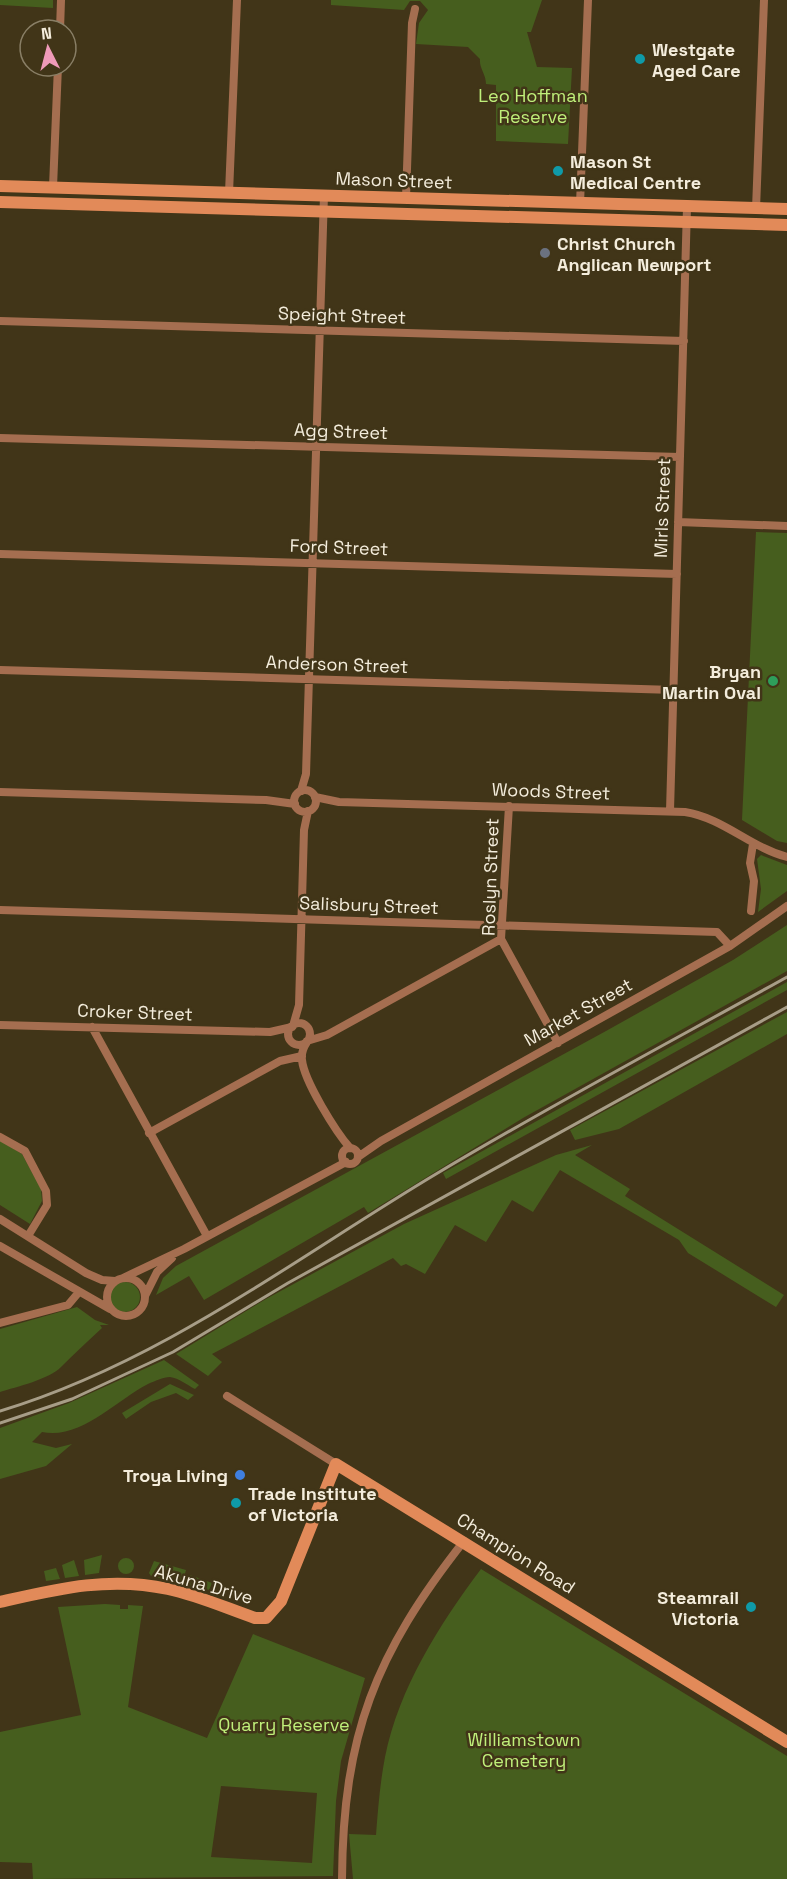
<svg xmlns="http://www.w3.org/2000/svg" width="787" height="1879" font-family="'Space Grotesk',sans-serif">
<rect width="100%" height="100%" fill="#413518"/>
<path fill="#465e1e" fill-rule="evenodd" d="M 0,0 L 53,0 L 53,8 L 0,5 Z
M 331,0 L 542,0 L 531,32 L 527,32 L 537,67 L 572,68 L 568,144 L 496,141 L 496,85 L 486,84 C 486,74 479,68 480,59 L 468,47 L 416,44 L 419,23 L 428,10 L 420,1 L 410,1 L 404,10 L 331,5 Z
M 756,532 L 787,533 L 787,843 L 777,841 L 742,820 Z
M 761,855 L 787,865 L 787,891 L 758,912 L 761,889 L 757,859 Z
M 787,925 L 787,971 L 523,1118 L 368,1213 L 364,1207 L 204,1300 L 189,1276 L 156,1295 L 163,1278 L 176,1266 L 606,1031 L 733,960 Z
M 787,982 L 787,990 L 446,1179 L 443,1173 Z
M 787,1012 L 787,1034 L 619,1129 L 575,1140 L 570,1130 Z
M 0,1140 L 22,1154 L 41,1189 L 42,1201 L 30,1224 L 0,1205 Z
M 592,1145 L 575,1155 L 630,1189 L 625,1196 L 784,1295 L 776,1307 L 688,1253 L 679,1240 L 560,1170 L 533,1212 L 512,1200 L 486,1242 L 455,1225 L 425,1274 L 406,1264 L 401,1266 L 393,1258 L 212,1354 L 222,1362 L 208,1376 L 176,1354 L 266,1299 L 404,1224 L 556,1155 Z
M110 1297a15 15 0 1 1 30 0a15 15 0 1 1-30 0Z
M 77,1307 L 95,1320 L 109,1325 L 100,1325 L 102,1328 C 88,1341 74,1354 61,1367 C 50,1379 16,1387 0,1392 L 0,1329 Z
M 164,1360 L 199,1385 L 195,1389 C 187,1385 179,1378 170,1377 C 163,1377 155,1381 148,1384 C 115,1401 81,1440 42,1432 L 32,1442 L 56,1448 L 72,1444 L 46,1466 L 0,1479 L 0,1428 L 69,1403 Z
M 170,1384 L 194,1395 L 188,1400 L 176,1393 L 151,1402 L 126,1419 L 122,1413 Z
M 102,1555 L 99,1573 L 85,1575 L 84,1560 Z
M118 1566a8 8 0 1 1 16 0a8 8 0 1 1-16 0Z
M 74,1560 L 79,1576 L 65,1578 L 62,1565 Z
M 154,1561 L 186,1570 L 184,1577 L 188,1578 L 190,1575 L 212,1583 L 209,1590 L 151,1576 L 149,1573 Z
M 56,1568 L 60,1579 L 46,1581 L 44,1571 Z
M 481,1569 L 787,1756 L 787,1879 L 353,1879 L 349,1834 L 376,1835 C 378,1809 380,1783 385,1757 C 399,1688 439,1625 481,1569 Z
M 105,1604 L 120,1605 L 120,1609 L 128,1609 L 128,1605 L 143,1606 L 128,1707 L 207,1738 L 253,1634 L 365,1678 L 341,1761 L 336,1801 L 333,1876 L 33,1879 L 32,1863 L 0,1862 L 0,1732 L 81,1715 L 58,1607 ZM 221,1786 L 317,1793 L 312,1863 L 211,1857 Z"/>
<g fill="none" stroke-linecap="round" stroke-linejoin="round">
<path stroke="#a56e50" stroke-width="8" d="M 60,30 L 61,0
M 53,187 L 58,66
M 229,193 L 237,0
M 406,198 L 412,23 L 415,9
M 580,204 L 588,0
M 756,209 L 764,0
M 0,321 L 684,341
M 0,438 L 680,457
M 678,522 L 787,526
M 0,554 L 677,574
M 0,670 L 674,690
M294 801a11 11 0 1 1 22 0a11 11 0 1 1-22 0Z
M 301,791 L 306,774 L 324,195
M 0,792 L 266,800 L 295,804
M 315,797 L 339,802 L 685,812 C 723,818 750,847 787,857
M 509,806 L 501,939 L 558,1043
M 670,811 L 687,207
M 0,910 L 717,932 L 730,946
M 751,911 L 754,881 L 750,863 L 753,844
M288 1034a11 11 0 1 1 22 0a11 11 0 1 1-22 0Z
M 0,1025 L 270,1032 L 292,1027
M 293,1026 L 299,1005 L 304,830 L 308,811
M 92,1027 L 207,1236
M 307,1041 L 327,1035 L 501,939
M 307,1042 C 303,1048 301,1053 302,1060 C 304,1081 336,1132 350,1148
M 149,1133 L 280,1061 L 302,1056
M 0,1137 L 25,1151 L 46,1191 L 47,1205 L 28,1236
M342 1156a8 8 0 1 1 16 0a8 8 0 1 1-16 0Z
M 358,1157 L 381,1141 L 730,946 L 787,906
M 0,1219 L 86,1273 L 102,1280 L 115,1281
M 0,1246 L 110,1309
M107 1297a19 19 0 1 1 38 0a19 19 0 1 1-38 0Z
M 123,1278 L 184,1249 L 346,1162
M 145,1296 L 157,1272 L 172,1258
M 0,1323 L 68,1305 L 79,1292
M 227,1396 L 336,1464
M 342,1879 C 343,1735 375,1654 464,1541"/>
<path stroke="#e28a59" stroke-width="12" d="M 0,186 L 787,209
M 0,202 L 787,225
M 0,1602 C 57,1589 109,1576 168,1589 C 197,1595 226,1608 255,1618 L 266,1618 L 281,1601 L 336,1464 L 787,1742"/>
<path stroke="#a79d87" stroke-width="3" d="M 0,1411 C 160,1363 294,1259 436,1174 C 551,1105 670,1042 787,977
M 0,1423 L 72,1399 L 173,1352 L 288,1283 L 787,1007"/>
</g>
<g fill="#0f9aa8" stroke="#413518" stroke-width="2">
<circle cx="640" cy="59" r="6"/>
<circle cx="558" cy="171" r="6"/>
<circle cx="236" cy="1503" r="6"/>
<circle cx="751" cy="1607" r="6"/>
</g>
<circle fill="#6b7280" stroke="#413518" stroke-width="2" cx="545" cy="253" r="6"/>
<circle fill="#2e9e5b" stroke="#413518" stroke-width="2" cx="773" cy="681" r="6"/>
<circle fill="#3f7fe0" stroke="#413518" stroke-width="2" cx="240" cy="1475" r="6"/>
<g text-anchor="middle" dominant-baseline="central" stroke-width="5" stroke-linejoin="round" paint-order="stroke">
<g font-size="18" font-weight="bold" fill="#f4eddc" stroke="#413518" text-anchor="start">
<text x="652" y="49">Westgate<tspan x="652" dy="21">Aged Care</tspan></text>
<text x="570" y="161">Mason St<tspan x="570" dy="21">Medical Centre</tspan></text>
<text x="557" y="243">Christ Church<tspan x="557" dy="21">Anglican Newport</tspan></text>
<text x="761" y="671" text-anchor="end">Bryan<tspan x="761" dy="21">Martin Oval</tspan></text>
<text x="228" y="1475" text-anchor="end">Troya Living</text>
<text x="248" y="1493">Trade Institute<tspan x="248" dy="21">of Victoria</tspan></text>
<text x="739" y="1597" text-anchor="end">Steamrail<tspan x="739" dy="21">Victoria</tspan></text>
</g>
<g font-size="18" fill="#bfef7a" stroke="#413518">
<text x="533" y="95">Leo Hoffman<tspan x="533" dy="21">Reserve</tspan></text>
<text x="284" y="1724">Quarry Reserve</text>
<text x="524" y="1739">Williamstown<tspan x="524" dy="21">Cemetery</tspan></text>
</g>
<g font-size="18" fill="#f4eddc" stroke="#413518">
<text transform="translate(394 180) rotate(2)">Mason Street</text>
<text transform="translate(342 315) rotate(2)">Speight Street</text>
<text transform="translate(341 431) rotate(2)">Agg Street</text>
<text transform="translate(662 508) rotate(-88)">Mirls Street</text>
<text transform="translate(339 547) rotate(2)">Ford Street</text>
<text transform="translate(337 664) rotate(2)">Anderson Street</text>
<text transform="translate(551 791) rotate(2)">Woods Street</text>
<text transform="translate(490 877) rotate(-88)">Roslyn Street</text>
<text transform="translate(369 905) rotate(2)">Salisbury Street</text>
<text transform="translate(135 1012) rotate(2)">Croker Street</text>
<text transform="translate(578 1012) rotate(-29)">Market Street</text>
<text transform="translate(516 1553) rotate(32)">Champion Road</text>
<text transform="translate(204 1584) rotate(16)">Akuna Drive</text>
</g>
</g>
<g transform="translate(48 48) rotate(354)"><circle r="28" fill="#413518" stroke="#897f66" stroke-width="1.5"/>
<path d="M0-4.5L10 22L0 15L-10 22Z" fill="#ef9ab9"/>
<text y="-9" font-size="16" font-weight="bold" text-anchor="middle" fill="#f4eddc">N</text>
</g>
</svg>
